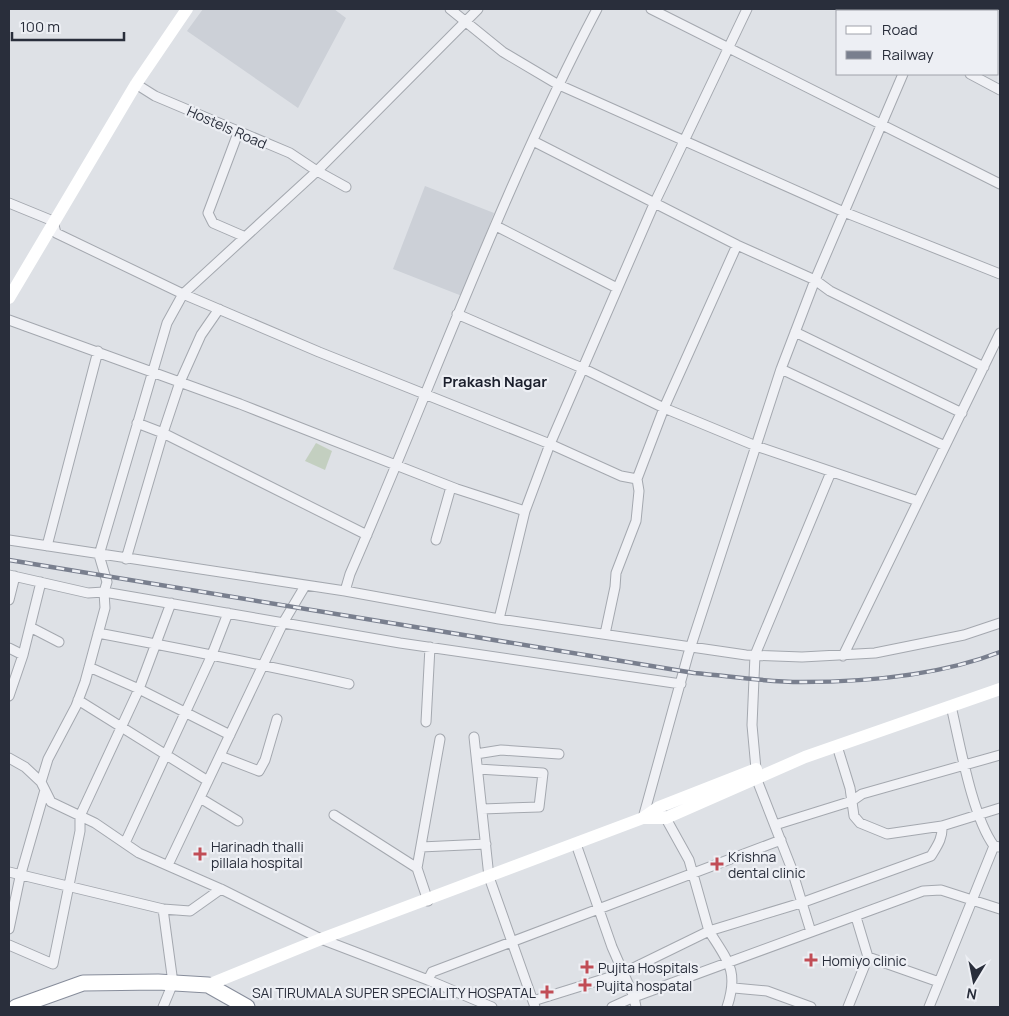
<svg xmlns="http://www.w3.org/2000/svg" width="1009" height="1016" font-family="Manrope,sans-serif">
<rect width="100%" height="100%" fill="#dee1e6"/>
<path fill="#ccd0d7" d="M 203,9 L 334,9 L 346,18 L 298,108 L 187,31 Z
M 425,186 L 494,213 L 462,296 L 393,269 Z"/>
<path fill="#c3cfc0" d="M 316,443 L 332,451 L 325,470 L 305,461 Z"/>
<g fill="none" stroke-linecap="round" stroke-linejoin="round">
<defs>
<path id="minor" d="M 450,9 L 503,52 L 557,84 L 844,212 L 1000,274
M 651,9 L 1000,184
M 878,9 L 883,11
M 930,11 L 931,9
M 970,74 L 1000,90
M 136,84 L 155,96 L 290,153 L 317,171 L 478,9
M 238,133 L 208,213 L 213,223 L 243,236
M 533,141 L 737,245 L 815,280 L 830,291 L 984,367
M 346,187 L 317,171 L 183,294 L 167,323 L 99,555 L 107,582 L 104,592 L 105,608 L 85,682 L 76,706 L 48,759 L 41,782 L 51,802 L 95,823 L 139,853 L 221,889 L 321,939 L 428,980 L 492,1007
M 9,203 L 53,221 L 56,233 L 183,294 L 319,352 L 550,444 L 621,476 L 637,479 L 639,491 L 636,521 L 616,573 L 615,587 L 605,634
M 496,226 L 617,288
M 219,309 L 201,335 L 180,382 L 163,433 L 367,535
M 457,314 L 582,368 L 664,408 L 756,446 L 918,501
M 9,320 L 240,404 L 457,489 L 525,511
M 795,332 L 962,413
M 781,369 L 945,446
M 637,479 L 664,408 L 737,245
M 9,540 L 345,591 L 499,619 L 746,655 L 802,657 L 875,653 L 964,635 L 1000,623
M 436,540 L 451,487
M 47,546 L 98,351
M 126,559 L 163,433 L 137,423
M 9,575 L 88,593 L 104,592 L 400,643 L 681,684
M 345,591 L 350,574 C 432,386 501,191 597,9
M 9,600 L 15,576
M 499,619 L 525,511 L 550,444 L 654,204 L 747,9
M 30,627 L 59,642
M 98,633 C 182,649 266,665 349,684
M 9,648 L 23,655
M 843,656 L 1000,333
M 89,667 L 139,689 L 230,735
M 9,696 L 23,655 L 41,582
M 78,700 L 208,781
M 951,706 C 960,744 972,816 994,846 L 1000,847
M 426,722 L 430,647
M 474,737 L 489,877 L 535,1007
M 837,746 L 850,788 L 854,816 L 860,823 L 887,834 L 942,826 L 1000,808
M 476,754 L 501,750 L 559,754
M 220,756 L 259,771 L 265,760 L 277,719
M 9,758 L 25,767 L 41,782
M 478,769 L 543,773 L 539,807 L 482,809
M 200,798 L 238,821
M 334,815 L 417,868
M 664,815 L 689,860 L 709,931 L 801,903 L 931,856 C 937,846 943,838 942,826
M 643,818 L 688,655 L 781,369 L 815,280 L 903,74
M 775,825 L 852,801 L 862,794 L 1000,755
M 125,843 L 211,657 L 228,613
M 576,844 L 612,947 L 634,997 L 612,1007
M 421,847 L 486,844
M 168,865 L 283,623 L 305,586
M 9,872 L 163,909 L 190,911 L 221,889
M 428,901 L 417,868 L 440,739
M 163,909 L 173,983 L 163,1007
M 9,929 L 20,877 L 45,790
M 811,932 L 791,867 L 757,780 L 752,725 L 755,655 L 831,472
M 9,945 L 53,964 L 80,831 L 80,816 L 139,689 L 171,603
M 868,957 L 939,982
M 428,980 L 432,972 L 781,840
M 734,988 L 767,991 L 811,1007
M 533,1001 L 623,973 L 709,931 C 728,961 739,971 727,1007
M 636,1007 L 634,997 L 923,891 L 941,890 L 1000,909
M 848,1007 L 868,957 L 856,917
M 929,1007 L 994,846"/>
<path id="trunk" d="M 16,1007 L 83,983 L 158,982 L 208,985 L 247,1007"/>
</defs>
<use href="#minor" stroke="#a4a8af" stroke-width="11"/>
<use href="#trunk" stroke="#878d9b" stroke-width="17"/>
<use href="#minor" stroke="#f0f1f5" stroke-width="9"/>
<path stroke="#fff" stroke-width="12" d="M 9,298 L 136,84 L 187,9
M 643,818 L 666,818 L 805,757 L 1000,689
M 208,985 L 321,939 L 643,818 L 659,807 L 756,769"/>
<use href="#trunk" stroke="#fff" stroke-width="15"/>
<defs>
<path id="rail" d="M 9,560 L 694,673 C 729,676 765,682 801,682 C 867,682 938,676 1000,652"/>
</defs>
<use href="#rail" stroke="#797f8e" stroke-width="4.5"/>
<use href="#rail" stroke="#edeff4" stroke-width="2.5" stroke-dasharray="8" stroke-linecap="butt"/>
</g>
<g fill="#c14d56" stroke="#edeff4" stroke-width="2">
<path d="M197.5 846.5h5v5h5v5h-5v5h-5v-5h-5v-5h5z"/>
<path d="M714.5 856.5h5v5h5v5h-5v5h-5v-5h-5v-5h5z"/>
<path d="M808.5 952.5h5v5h5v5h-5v5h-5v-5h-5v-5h5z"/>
<path d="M584.5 959.5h5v5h5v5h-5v5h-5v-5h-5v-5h5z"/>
<path d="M582.5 977.5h5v5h5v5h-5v5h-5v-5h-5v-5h5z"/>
<path d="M544.5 984.5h5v5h5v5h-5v5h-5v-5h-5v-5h5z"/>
</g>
<g text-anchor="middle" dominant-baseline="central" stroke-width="4.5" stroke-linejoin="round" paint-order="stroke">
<g font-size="14" fill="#292e3b" stroke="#edeff4">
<text transform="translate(227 127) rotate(24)">Hostels Road</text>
</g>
<g font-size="14" fill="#292e3b" stroke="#edeff4" text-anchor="start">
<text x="211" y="846">Harinadh thalli<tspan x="211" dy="16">pillala hospital</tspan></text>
<text x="728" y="856">Krishna<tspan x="728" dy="16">dental clinic</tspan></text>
<text x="822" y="960">Homiyo clinic</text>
<text x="598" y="967">Pujita Hospitals</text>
<text x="596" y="985">Pujita hospatal</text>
<text x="536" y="992" text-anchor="end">SAI TIRUMALA SUPER SPECIALITY HOSPATAL</text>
</g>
<g font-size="15" font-weight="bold" fill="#1b1f2c" stroke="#edeff4">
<text x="495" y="381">Prakash Nagar</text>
</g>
</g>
<rect width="1009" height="1016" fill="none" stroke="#292e3b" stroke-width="20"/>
<rect x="836" y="10" width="162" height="65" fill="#edeff4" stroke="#9fa2aa"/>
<rect x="846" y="26" width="25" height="8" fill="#ffffff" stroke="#9fa2aa"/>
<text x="882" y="35" font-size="15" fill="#292e3b">Road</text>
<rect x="846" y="51" width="25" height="8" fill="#797f8e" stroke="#9fa2aa"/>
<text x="882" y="60" font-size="15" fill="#292e3b">Railway</text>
<g transform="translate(974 981) rotate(190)" stroke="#edeff4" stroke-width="4" paint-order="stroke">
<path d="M0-4L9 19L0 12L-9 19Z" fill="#292e3b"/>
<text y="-8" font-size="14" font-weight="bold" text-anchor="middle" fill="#292e3b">N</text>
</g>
<path d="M12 32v8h112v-8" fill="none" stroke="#292e3b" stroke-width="2.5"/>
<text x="20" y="32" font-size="15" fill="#292e3b" stroke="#edeff4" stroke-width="4" paint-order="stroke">100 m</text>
</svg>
